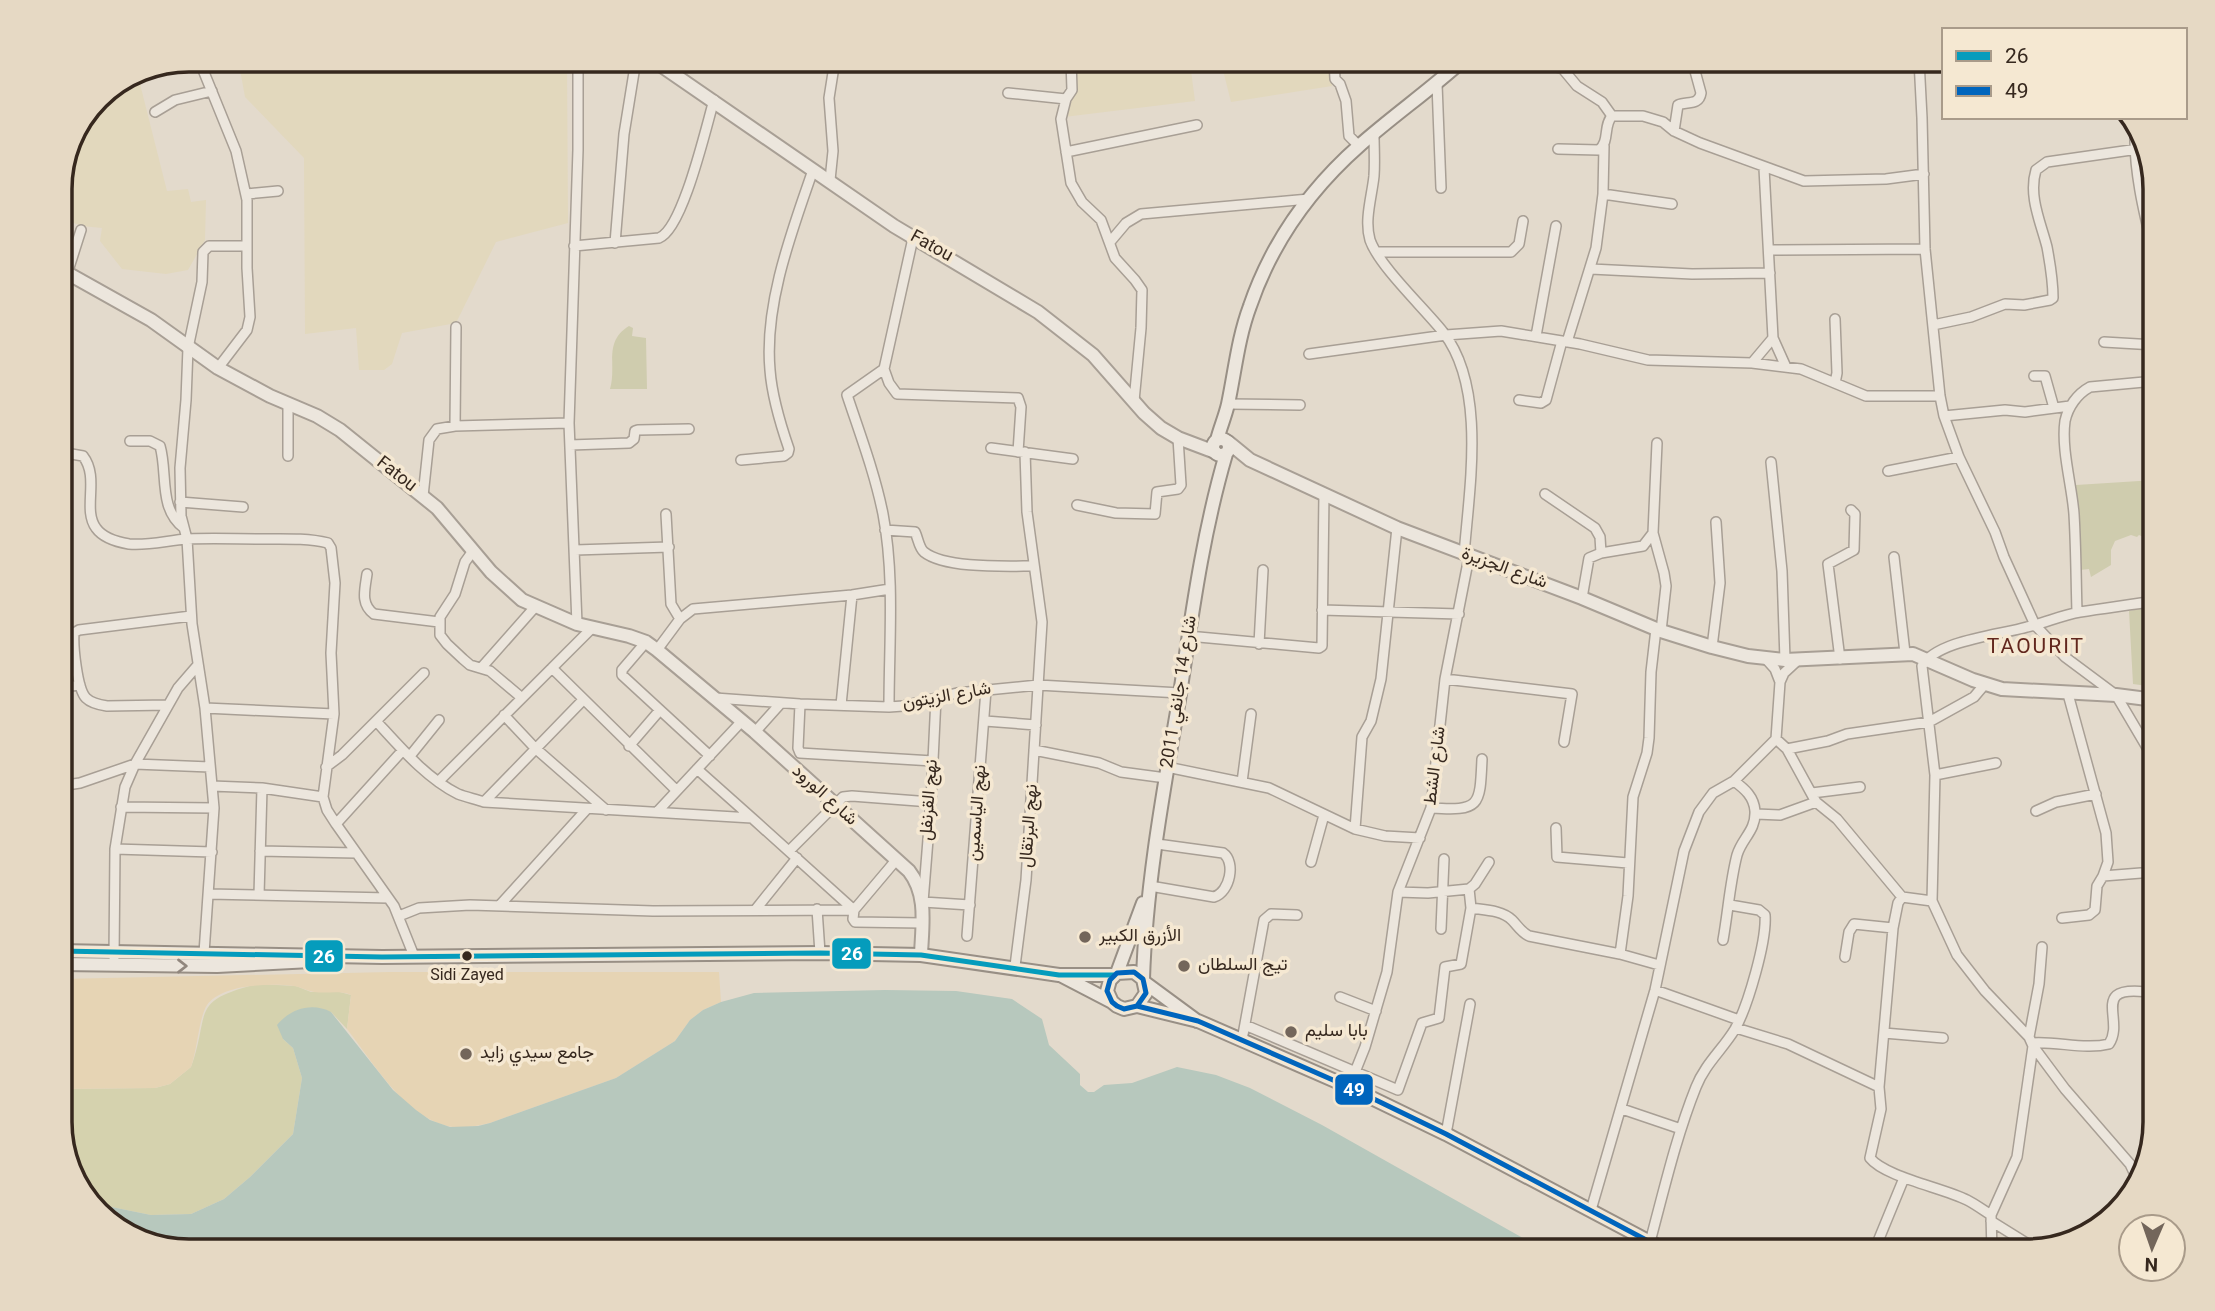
<svg xmlns="http://www.w3.org/2000/svg" width="2215" height="1311" font-family="Georgia,Vazirmatn,serif">
<rect width="100%" height="100%" fill="#e3dacc"/>
<path fill="#e2d8bd" d="M 243,60 L 567,60 L 568,223 L 496,242 L 456,323 L 402,333 L 392,364 L 384,370 L 359,370 L 356,328 L 305,334 L 304,158 L 245,97 L 239,64 Z
M 1074,60 L 1331,60 L 1332,86 L 1231,102 L 1223,70 L 1219,68 L 1206,67 L 1191,71 L 1195,101 L 1064,117 Z
M 142,69 L 137,72 L 167,191 L 188,189 L 191,202 L 206,200 L 205,240 L 188,270 L 166,274 L 122,269 L 100,241 L 102,228 L 82,226 L 60,218 L 60,180 L 98,97 Z"/>
<path fill="#d5d2ae" d="M 258,984 L 296,986 L 311,992 L 340,992 L 351,995 L 347,1029 L 331,1012 L 283,1039 L 293,1048 L 302,1078 L 293,1134 L 250,1177 L 224,1199 L 191,1214 L 151,1215 L 92,1203 L 77,1187 L 60,1131 L 60,1089 L 155,1088 L 170,1084 L 191,1067 C 211,1012 188,1001 258,984 Z"/>
<path fill="#e6d4b4" d="M 390,972 L 719,972 L 721,1002 L 703,1010 L 690,1020 L 675,1041 L 616,1078 L 490,1123 C 477,1126 460,1129 447,1126 C 403,1115 373,1062 347,1029 L 351,995 C 339,990 327,994 314,992 C 307,991 301,987 294,986 C 271,983 222,984 207,1005 C 199,1017 197,1051 191,1067 L 170,1084 L 155,1088 L 60,1089 L 60,979 Z"/>
<path fill="#cfccae" d="M 629,326 L 633,328 L 632,336 L 646,338 L 647,389 L 610,389 C 617,365 603,342 629,326 Z
M 2155,480 L 2155,542 L 2139,535 L 2137,537 L 2131,535 L 2115,541 L 2111,550 L 2111,565 L 2091,577 L 2089,569 L 2080,570 L 2076,485 Z
M 2155,606 L 2155,687 L 2133,684 L 2129,611 Z"/>
<path fill="#b7c8bd" d="M 885,990 L 956,991 L 1012,999 L 1042,1019 L 1049,1045 L 1080,1074 L 1080,1085 L 1088,1092 L 1094,1092 L 1104,1085 L 1132,1083 L 1177,1067 L 1216,1075 L 1250,1088 L 1322,1125 L 1546,1251 L 189,1251 L 124,1234 L 92,1203 L 151,1215 L 191,1214 L 224,1199 L 250,1177 L 293,1134 L 302,1078 L 293,1048 L 283,1039 L 277,1025 C 290,1009 312,1002 331,1012 L 393,1090 L 416,1110 L 430,1120 L 450,1127 L 478,1126 L 490,1123 L 616,1078 L 675,1041 L 690,1020 L 703,1010 L 721,1002 L 754,993 Z"/>
<g fill="none" stroke-linecap="round" stroke-linejoin="round">
<defs>
<path id="minor" d="M 199,60 L 236,151 L 247,200 L 247,268 L 250,317 L 247,330 L 218,368
M 1071,60 L 1072,90 L 1066,99 L 1061,119 L 1071,183 L 1082,202 L 1101,220 L 1115,258 L 1135,280 L 1142,290 L 1141,328 L 1134,401
M 1334,60 L 1335,79 L 1340,84 L 1346,101 L 1349,136 L 1359,146
M 1520,60 L 1562,68 L 1577,86 L 1602,102 L 1612,116
M 1919,60 L 1922,118 L 1925,249 L 1940,396 L 1944,416 L 1959,457 L 1995,532 L 2004,557 L 2035,625 L 2065,657 L 2116,695 L 2155,761
M 1437,84 L 1441,188
M 1008,93 L 1066,99
M 155,112 L 175,100 L 212,91
M 2136,122 C 2131,162 2145,218 2155,257
M 1674,131 L 1678,105 C 1687,101 1699,106 1701,93 L 1692,60
M 1374,134 C 1374,148 1375,162 1374,176 C 1372,196 1364,220 1370,240 C 1379,266 1424,308 1443,332 C 1487,388 1469,489 1464,555
M 1558,149 L 1599,150 C 1610,141 1603,126 1612,116 L 1643,116 L 1663,122 L 1674,131 L 1700,143 L 1804,181 L 1886,179 L 1924,174
M 1066,152 L 1197,125
M 1764,168 L 1773,338 L 1786,367
M 830,180 L 833,151 L 829,98 L 835,60
M 247,194 L 278,191
M 1603,194 L 1604,146
M 1110,242 L 1126,223 L 1141,214 L 1309,199
M 615,243 L 624,134 L 636,60
M 574,246 L 659,238 C 683,229 706,127 714,100
M 1769,250 L 1925,249
M 1377,252 L 1511,252 L 1519,244 L 1523,221
M 1591,269 L 1692,274 L 1770,273
M 67,274 L 81,230
M 1933,325 L 1971,317 L 2005,304 L 2024,305 L 2050,300 L 2053,298 C 2053,281 2050,263 2047,247 C 2041,223 2028,196 2036,170 L 2047,162 L 2145,148
M 1536,336 L 1556,226
M 1567,342 L 1596,248 L 1603,194 L 1672,204
M 2104,342 L 2155,345
M 1309,354 L 1446,335 L 1501,331 L 1580,344 L 1648,360 L 1752,363 L 1801,369 L 1866,396 L 1940,396
M 1752,363 L 1773,338
M 884,369 L 913,238
M 2034,376 L 2045,376 L 2054,408
M 1835,383 L 1837,373 L 1835,319
M 1519,400 L 1541,403 L 1546,400 L 1562,341
M 1228,404 L 1300,405
M 1944,416 L 2005,410 L 2025,412 L 2070,406
M 455,426 L 456,327
M 130,441 L 150,441 L 160,446 C 168,473 158,509 184,528
M 570,445 L 629,443 L 634,439 L 635,431 L 638,430 L 689,429
M 991,448 L 1073,459
M 60,452 L 83,456 C 100,478 82,509 96,528 C 103,538 117,542 129,544 C 148,546 169,540 188,539 C 213,538 238,539 263,539 C 285,539 307,538 328,543 L 331,548 L 335,583 L 331,653 L 334,714 L 323,797 L 327,810 L 336,824 L 394,906 L 414,956
M 288,456 L 288,404
M 741,460 L 784,456 L 788,453 L 789,449 C 780,423 772,397 770,370 C 764,304 792,231 813,170
M 1771,462 L 1782,571 L 1785,660
M 1888,471 L 1959,457
M 1545,494 L 1595,528 L 1600,537 L 1601,553
M 423,496 L 429,440 L 437,429 L 455,426 L 569,423
M 180,502 L 243,507
M 1077,505 L 1116,513 L 1155,514 L 1157,492 L 1178,489 L 1181,485 L 1178,438
M 666,514 L 671,604 L 680,619
M 885,530 L 915,532 C 918,538 919,548 924,552 C 945,569 1008,566 1034,566
M 1653,533 L 1664,573 L 1666,586 L 1661,631
M 575,550 L 669,547
M 473,551 L 465,562 L 455,594 L 440,617 L 440,635 L 447,644 L 463,659 L 470,665 L 490,671 L 522,698
M 1894,557 L 1905,653
M 367,574 C 365,589 360,604 374,614 L 439,622
M 1582,598 L 1589,558 L 1601,553 L 1643,546 L 1653,533 L 1657,443
M 1322,610 L 1459,614
M 2077,612 C 2076,580 2076,547 2074,514 C 2072,486 2061,449 2065,421 C 2068,407 2077,394 2090,387 L 2155,381
M 577,624 L 569,423 L 578,150 L 578,60
M 1188,636 L 1319,648 L 1322,646 L 1324,494
M 646,642 L 622,670 L 622,675 L 710,756
M 1259,644 L 1263,570
M 1712,647 L 1720,583 L 1716,522
M 657,650 L 680,619 L 693,609 L 852,595 L 890,589
M 1766,659 L 1775,669 L 1780,682
M 1840,659 L 1828,564 L 1854,550 L 1855,514 L 1851,510
M 482,667 L 535,607
M 552,668 L 676,790
M 1445,679 L 1572,694 L 1564,742
M 60,687 L 80,685
M 715,698 L 800,704 L 889,707 L 903,706 L 957,693 L 1038,685 L 1180,693
M 936,698 L 931,802 L 923,902 L 970,905
M 800,704 L 798,748 L 800,753 L 933,761
M 168,705 L 107,706 C 100,705 91,703 86,698 C 77,689 73,646 74,633 L 79,630 L 191,616
M 841,705 L 852,595
M 889,707 C 889,643 895,577 883,514 C 875,474 860,434 847,395 L 884,369 L 889,383 L 897,394 L 1018,398 L 1021,407 L 1018,452
M 205,708 L 334,714
M 504,715 L 535,748 L 606,810
M 376,721 C 400,747 426,778 458,794 C 466,797 475,799 484,802 L 752,818 L 854,910
M 985,721 L 1036,725
M 755,732 L 781,703
M 1776,739 L 1787,749 L 1816,802 L 1837,819 L 1902,897 L 1932,901
M 629,746 L 660,710
M 1787,749 L 1828,741 L 1847,734 L 1929,722 L 1974,697 L 1985,684
M 1034,750 L 1099,763 L 1121,772 L 1166,778
M 410,756 L 439,720
M 326,767 L 342,755 L 424,673
M 1167,767 L 1269,788 L 1355,829 L 1385,836 L 1420,838
M 697,769 L 752,818
M 1935,775 L 1996,763
M 439,781 L 592,628
M 1242,782 L 1251,714
M 60,786 L 80,783 L 135,764 L 210,767
M 212,786 L 262,788 L 323,797
M 1812,793 L 1860,787
M 484,802 L 583,700
M 121,807 L 214,808
M 1431,808 C 1480,811 1480,807 1482,759
M 2036,811 L 2056,802 L 2096,794
M 657,812 L 742,721
M 1756,814 L 1780,815 L 1816,802
M 336,824 L 403,750
M 1556,828 L 1557,857 L 1628,863
M 1355,829 L 1362,737 L 1371,721 L 1381,679 L 1397,528
M 115,849 L 212,852
M 260,851 L 356,853
M 789,851 L 843,797 L 852,796 L 931,802
M 897,859 L 854,910 L 853,919 L 855,922 L 922,923
M 1311,862 L 1324,815
M 2103,876 L 2141,873
M 1150,886 L 1214,897 C 1230,892 1236,862 1223,853 L 1157,844
M 1469,889 L 1475,884 L 1489,862
M 1398,892 L 1428,893 L 1469,889 L 1471,908 C 1484,910 1502,910 1512,920 C 1518,926 1521,932 1529,936 L 1620,954 L 1659,965
M 209,894 L 388,898
M 259,895 L 262,788
M 1902,897 L 1898,903 L 1893,928 L 1879,1087 L 1881,1109 L 1870,1158 C 1885,1177 1944,1188 1967,1200 C 1975,1204 1983,1210 1991,1215
M 500,905 L 586,810
M 756,909 L 797,858
M 817,909 L 820,953
M 399,916 L 419,908 L 470,905 L 653,911 L 854,910
M 2062,918 L 2089,915 L 2095,910 L 2097,886 L 2103,876 L 2108,862 L 2106,833 L 2068,694
M 1441,929 L 1444,859
M 967,936 L 986,690
M 1723,940 C 1728,912 1730,882 1737,855 C 1742,838 1756,831 1755,811 C 1754,797 1745,789 1734,781
M 204,953 L 214,808 L 205,708 L 192,624 L 187,539 L 181,516 L 180,468 L 186,400 L 188,348 L 202,282 L 203,252 L 209,246 L 247,246
M 1620,954 L 1628,896 L 1633,797 L 1647,753 L 1649,738 L 1651,672 L 1656,629
M 1845,957 L 1849,932 L 1854,924 L 1893,928
M 114,958 L 115,849 L 125,787 L 135,764 L 178,688 L 197,666
M 1015,966 L 1026,880 L 1042,622 L 1027,512 L 1025,452
M 1655,990 L 1739,1020
M 1340,997 L 1376,1011
M 1245,1025 L 1398,1090 L 1422,1023 L 1439,1018 L 1445,967 L 1461,964 L 1471,908
M 1736,1028 L 1788,1044 L 1879,1087
M 1884,1033 L 1943,1038
M 2029,1037 L 2039,984 L 2042,947
M 1242,1040 L 1264,920 L 1271,914 L 1297,915
M 2032,1043 C 2057,1041 2085,1050 2109,1044 C 2126,1019 2086,982 2155,993
M 2033,1046 L 2065,1089 L 2130,1164 L 2139,1183
M 1349,1087 L 1365,1047 L 1387,972 L 1398,892 L 1431,808 L 1445,679 L 1469,557
M 1622,1109 L 1681,1129
M 1446,1134 L 1470,1004
M 1591,1210 L 1655,990 L 1684,851 L 1699,812 L 1713,793 L 1734,781 L 1776,739 L 1780,682 L 1784,673 L 1798,660
M 1991,1221 L 2036,1249
M 1650,1242 C 1664,1190 1676,1137 1696,1087 C 1705,1064 1723,1049 1735,1029 C 1748,1006 1767,940 1765,915 L 1759,910 L 1730,905
M 1874,1251 L 1904,1178
M 1992,1251 L 1991,1215 L 2017,1157 L 2033,1046 L 2029,1037 L 1985,991 L 1957,955 L 1932,901 L 1935,775 L 1922,666 C 1937,640 2000,635 2027,627 C 2045,623 2062,615 2080,612 C 2105,608 2130,605 2155,601"/>
<path id="tertiary" d="M 653,60 L 894,226 L 1038,312 L 1093,355 L 1144,413 L 1161,428 L 1178,438 L 1215,452
M 60,269 L 151,320 L 218,368 L 270,396 L 317,416 L 340,430 L 437,508 L 491,572 L 522,600 L 577,624 L 629,636 L 646,642 L 657,650 L 755,732 L 909,871 C 928,895 922,926 921,955
M 1228,442 L 1250,460 L 1397,528 L 1582,598 L 1661,631 L 1712,647 L 1748,656 L 1785,660 L 1913,654 L 1973,680 L 2002,689 L 2116,695 L 2155,700"/>
<path id="secondary" d="M1213 447a8 8 0 1 1 16 0a8 8 0 1 1-16 0Z
M 1217,440 C 1220,428 1225,417 1228,404 C 1235,371 1238,338 1250,306 C 1272,242 1310,189 1360,145 C 1394,115 1430,90 1463,60
M 60,951 L 382,957 L 820,953 L 921,955 L 1059,975 L 1114,975
M 60,964 L 217,966 L 311,961
M 1117,973 L 1143,903
M 1062,976 L 1112,1002
M 1143,979 C 1146,884 1164,788 1180,694 C 1192,614 1203,532 1226,454
M 1144,982 L 1197,1021
M 1137,1006 L 1146,993 L 1143,979 L 1134,972 L 1117,973 L 1110,980 L 1107,991 L 1112,1002 L 1117,1006 L 1124,1009 L 1137,1006 L 1198,1021 L 1349,1087 L 1446,1134 L 1667,1251"/>
</defs>
<use href="#minor" stroke="#a89f95" stroke-width="12"/>
<use href="#tertiary" stroke="#a89f95" stroke-width="16"/>
<use href="#secondary" stroke="#988f85" stroke-width="16"/>
<use href="#minor" stroke="#ece6dd" stroke-width="9"/>
<use href="#tertiary" stroke="#ece6dd" stroke-width="12"/>
<use href="#secondary" stroke="#ece6dd" stroke-width="12"/>
<defs>
<path id="bus-1" d="M 60,951 L 382,957 L 820,953 L 921,955 L 1059,975 L 1114,975"/>
<path id="bus-2" d="M 1137,1006 L 1146,993 L 1143,979 L 1134,972 L 1117,973 L 1110,980 L 1107,991 L 1112,1002 L 1117,1006 L 1124,1009 L 1137,1006 L 1198,1021 L 1349,1087 L 1446,1134 L 1667,1251"/>
</defs>
<use href="#bus-1" stroke="#f5e8d2" stroke-width="10"/>
<use href="#bus-2" stroke="#f5e8d2" stroke-width="10"/>
<use href="#bus-1" stroke="#059cbc" stroke-width="5"/>
<use href="#bus-2" stroke="#0065bd" stroke-width="5"/>
</g>
<defs><path id="oneway-chevron" d="M-2-3.5L2.5 0L-2 3.5" fill="none" stroke-width="1.6" stroke-linecap="round" stroke-linejoin="round" transform="scale(1.75)"/></defs>
<use stroke="#91877e" href="#oneway-chevron" transform="translate(182 966)"/>
<g fill="#73665b" stroke="#f5e8d2" stroke-width="2.5">
<circle cx="1085" cy="937" r="7"/>
<circle cx="1184" cy="966" r="7"/>
<circle cx="1291" cy="1032" r="7"/>
<circle cx="466" cy="1054" r="7"/>
</g>
<circle fill="#36281e" stroke="#f5e8d2" stroke-width="2.5" cx="467" cy="956" r="6"/>
<g text-anchor="middle" dominant-baseline="central" stroke-width="7" stroke-linejoin="round" paint-order="stroke">
<g font-size="16" fill="#36281e" stroke="#f5e8d2">
<text x="467" y="976">Sidi Zayed</text>
</g>
<g font-size="18" fill="#36281e" stroke="#f5e8d2">
<text transform="translate(931 247) rotate(29)">Fatou</text>
<text transform="translate(396 475) rotate(38)">Fatou</text>
<text transform="translate(1504 569) rotate(20)">شارع الجزيرة</text>
<text transform="translate(1180 692) rotate(-81)">شارع 14 جانفي 2011</text>
<text transform="translate(947 697) rotate(-10)">شارع الزيتون</text>
<text transform="translate(1436 766) rotate(-83)">شارع الشط</text>
<text transform="translate(824 796) rotate(42)">شارع الورود</text>
<text transform="translate(930 800) rotate(-86)">نهج القرنفل</text>
<text transform="translate(978 813) rotate(-86)">نهج الياسمين</text>
<text transform="translate(1030 826) rotate(-86)">نهج البرتقال</text>
</g>
<g font-size="18" fill="#36281e" stroke="#f5e8d2" text-anchor="start">
<text x="1099" y="937">الأزرق الكبير</text>
<text x="1198" y="966">تيج السلطان</text>
<text x="1305" y="1032">بابا سليم</text>
<text x="480" y="1054">جامع سيدي زايد</text>
</g>
<g font-size="21" letter-spacing="2" fill="#62271e" stroke="#f5e8d2">
<text x="2036" y="647">TAOURIT</text>
</g>
</g>
<path d="M0 0H2215V1311H0ZM189 72H2026A117 117 0 0 1 2143 189V1122A117 117 0 0 1 2026 1239H189A117 117 0 0 1 72 1122V189A117 117 0 0 1 189 72Z" fill="#e6d9c4" fill-rule="evenodd"/>
<path fill="none" stroke="#36281e" stroke-width="3.5" d="M189 72H2026A117 117 0 0 1 2143 189V1122A117 117 0 0 1 2026 1239H189A117 117 0 0 1 72 1122V189A117 117 0 0 1 189 72Z"/>
<g stroke="#f5e8d2" stroke-width="2.5">
<rect x="831" y="937" width="41" height="33" rx="7" fill="#059cbc"/>
<rect x="304" y="939" width="40" height="34" rx="7" fill="#059cbc"/>
<rect x="1334" y="1073" width="40" height="33" rx="7" fill="#0065bd"/>
</g>
<g font-size="19" text-anchor="middle" font-weight="bold" fill="#fff">
<text x="852" y="960">26</text>
<text x="324" y="963">26</text>
<text x="1354" y="1096">49</text>
</g>
<rect x="1942" y="28" width="245" height="91" fill="#f5e8d2" stroke="#a99b8a" stroke-width="2"/>
<rect x="1956" y="51" width="35" height="10" fill="#059cbc" stroke="#a99b8a" stroke-width="2"/>
<text x="2005" y="63" font-size="21" fill="#36281e">26</text>
<rect x="1956" y="86" width="35" height="10" fill="#0065bd" stroke="#a99b8a" stroke-width="2"/>
<text x="2005" y="98" font-size="21" fill="#36281e">49</text>
<g transform="translate(2152 1248) rotate(182)"><circle r="33" fill="#f5e8d2" stroke="#a99b8a" stroke-width="2"/>
<path d="M0-5L12 26L0 18L-12 26Z" fill="#73665b"/>
<text y="-10" font-size="19" font-weight="bold" text-anchor="middle" fill="#36281e">N</text>
</g>
</svg>
